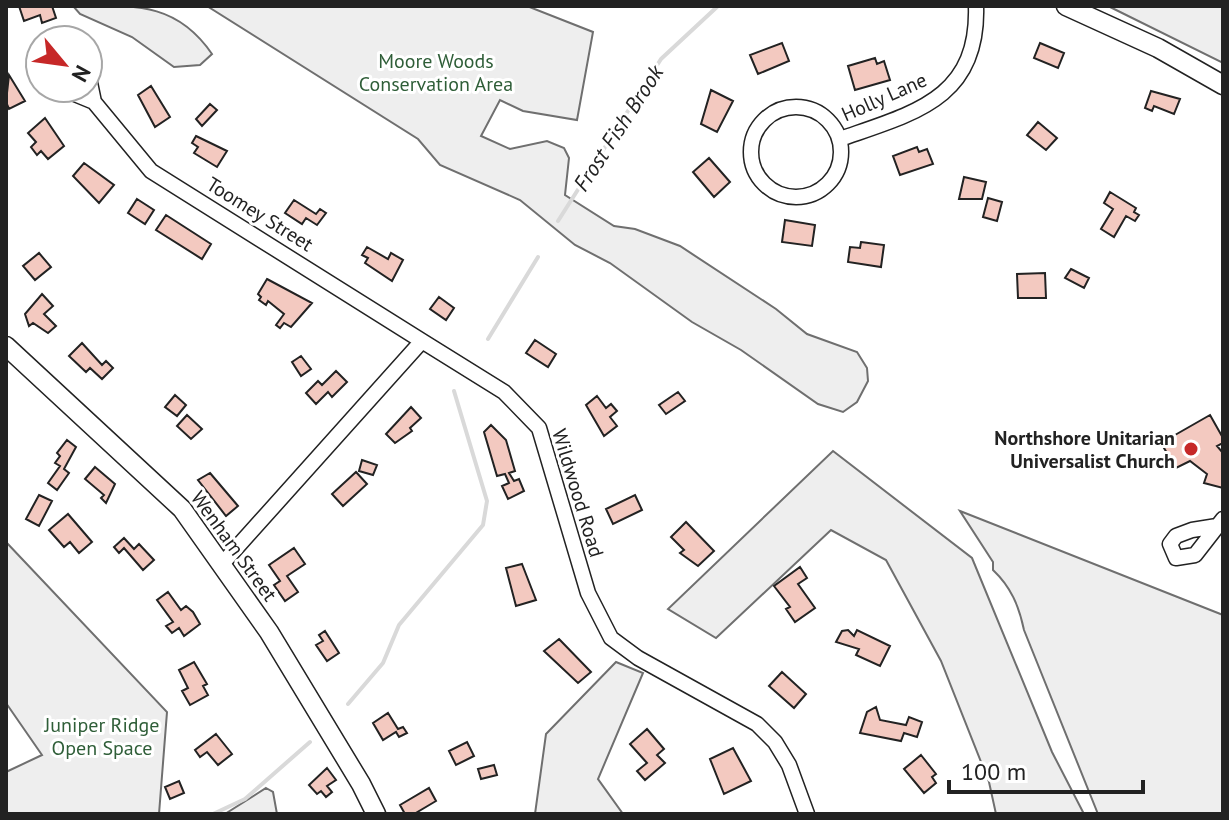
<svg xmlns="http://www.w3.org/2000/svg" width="1229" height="820" font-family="'PT Sans',sans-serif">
<rect width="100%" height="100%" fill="#fff"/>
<path fill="#eee" stroke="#6f6f6f" stroke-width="2" d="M 73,6 C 131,6 175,0 212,54 L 200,65 L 174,67 L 132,37 L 80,14 Z
M 207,6 L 527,6 L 593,32 L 577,120 L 523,111 L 500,100 L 481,136 L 510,149 L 547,141 L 564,148 L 569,158 L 565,195 L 614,226 L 635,229 L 680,246 L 776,309 L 807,334 L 857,352 L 867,368 L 868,381 L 857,402 L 843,412 L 818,404 L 741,350 L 692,322 L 610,263 L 575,245 L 520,200 L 440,165 L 418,139 Z
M 1108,6 L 1223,6 L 1223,63 Z
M 833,451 L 972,558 L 1052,752 L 1084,814 L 996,814 L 989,782 L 941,661 L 886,560 L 831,530 L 716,638 L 668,609 Z
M 960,511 L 1223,615 L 1223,814 L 1098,814 L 1024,630 C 1019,606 1011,587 993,570 L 993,562 Z
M 6,542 L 167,712 L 159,814 L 6,814 L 6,772 L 42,755 L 6,703 Z
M 616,662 L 643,673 L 598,779 L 623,814 L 535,814 L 546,734 Z
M 266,788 L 273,792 L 277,814 L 225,814 Z"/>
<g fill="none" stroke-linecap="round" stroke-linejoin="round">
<path stroke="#d9d9d9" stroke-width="4" d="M 558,221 L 661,59 L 718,6
M 488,339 L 538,257
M 348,704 L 383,663 L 399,625 L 483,525 L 487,501 L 454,391
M 213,814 L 245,799 L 310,742"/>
</g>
<path fill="#f3c9c0" stroke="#222" stroke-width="2" d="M 19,6 L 52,6 L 56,18 L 42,23 L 40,15 L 24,21 Z
M 782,43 L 789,61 L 758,74 L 750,55 Z
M 1040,43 L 1064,53 L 1058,68 L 1034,58 Z
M 875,58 L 877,64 L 884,61 L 890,80 L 855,90 L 848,66 Z
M 9,75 L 25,101 L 9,109 L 6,102 Z
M 151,86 L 170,117 L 155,127 L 138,95 Z
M 711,90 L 733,101 L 717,132 L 701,124 Z
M 1151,91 L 1180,99 L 1174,114 L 1154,106 L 1152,111 L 1145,108 Z
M 210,104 L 217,110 L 202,126 L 196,119 Z
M 45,118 L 64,146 L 48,159 L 41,151 L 37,155 L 31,147 L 36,142 L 28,133 Z
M 1038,122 L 1057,138 L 1046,150 L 1027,135 Z
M 196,136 L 227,151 L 217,167 L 194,153 L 198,147 L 192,143 Z
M 917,147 L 919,152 L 927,149 L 933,164 L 900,175 L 893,156 Z
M 709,158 L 730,182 L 714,197 L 693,172 Z
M 84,163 L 114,185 L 99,203 L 73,176 Z
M 964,177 L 986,182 L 982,199 L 959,199 Z
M 1110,192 L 1136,208 L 1134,212 L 1139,215 L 1135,221 L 1126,216 L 1114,237 L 1101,229 L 1113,209 L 1104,203 Z
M 988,198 L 1002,202 L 997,221 L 983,217 Z
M 137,199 L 154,210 L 145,224 L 128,213 Z
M 294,200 L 316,214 L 320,209 L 326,213 L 317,225 L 306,218 L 302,224 L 285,213 Z
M 166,215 L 211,244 L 202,259 L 156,230 Z
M 785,220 L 815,225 L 812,246 L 782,242 Z
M 861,242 L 884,245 L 881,267 L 848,262 L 850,247 L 860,248 Z
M 367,247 L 388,259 L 391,253 L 403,260 L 392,281 L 365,263 L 368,258 L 362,255 Z
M 39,253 L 51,267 L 35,280 L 23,266 Z
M 1071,269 L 1089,278 L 1084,288 L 1065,278 Z
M 1045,273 L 1046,298 L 1018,298 L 1017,274 Z
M 267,279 L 312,303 L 291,327 L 284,323 L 280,328 L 276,325 L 284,314 L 268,301 L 266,305 L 259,300 L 261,297 L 258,294 Z
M 42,294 L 53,306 L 44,314 L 56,326 L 48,333 L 33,323 L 29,326 L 25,314 Z
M 439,297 L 454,308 L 446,320 L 430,309 Z
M 535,340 L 556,354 L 548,367 L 526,353 Z
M 82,343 L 102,365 L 106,361 L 113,368 L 102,379 L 90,368 L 86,372 L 69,356 Z
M 301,356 L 311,369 L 301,376 L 292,362 Z
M 336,371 L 347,382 L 332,397 L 328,392 L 316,404 L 306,393 L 318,381 L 322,385 Z
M 678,392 L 685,401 L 666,414 L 659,405 Z
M 175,395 L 186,405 L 177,416 L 165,407 Z
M 597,396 L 606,408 L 611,404 L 617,411 L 610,417 L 617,426 L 604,436 L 586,405 Z
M 411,407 L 421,418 L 410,428 L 412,431 L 395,443 L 386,434 Z
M 187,415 L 202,429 L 191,439 L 177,426 Z
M 1210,415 L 1223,438 L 1223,443 L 1217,446 L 1223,453 L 1223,488 L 1204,483 L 1207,474 L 1190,461 L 1176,468 L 1161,443 Z
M 491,425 L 506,440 L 515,471 L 509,473 L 514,481 L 519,479 L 524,491 L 508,499 L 502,486 L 509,483 L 505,474 L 497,476 L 484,432 Z
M 67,440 L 76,447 L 64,469 L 69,473 L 57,490 L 48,483 L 60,466 L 55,463 L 60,456 L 57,453 Z
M 362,460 L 377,465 L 373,475 L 359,471 Z
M 95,467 L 115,484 L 106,503 L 101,498 L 104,495 L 85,479 Z
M 356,472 L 367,484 L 343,506 L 332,494 Z
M 210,473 L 238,506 L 226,516 L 198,480 Z
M 39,495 L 52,501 L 39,526 L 26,519 Z
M 635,495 L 642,510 L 613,524 L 606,509 Z
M 68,514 L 92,542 L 79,553 L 70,542 L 64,547 L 49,530 Z
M 686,522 L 714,551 L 698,566 L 680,553 L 684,550 L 671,537 Z
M 124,538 L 134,549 L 139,544 L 154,560 L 143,570 L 124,548 L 119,553 L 114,547 Z
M 294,548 L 305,564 L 287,576 L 298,592 L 285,601 L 274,585 L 280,581 L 269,565 Z
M 522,564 L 536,600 L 516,606 L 506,568 Z
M 800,567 L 807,578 L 798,584 L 815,608 L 795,622 L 786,609 L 790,607 L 774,586 Z
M 168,592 L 181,610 L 186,606 L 193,612 L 200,624 L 184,636 L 179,628 L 172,633 L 166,626 L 173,622 L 157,600 Z
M 848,630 L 854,636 L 857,630 L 890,646 L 880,666 L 856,655 L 859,649 L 836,642 L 842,631 Z
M 325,631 L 339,653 L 327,661 L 316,645 L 323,641 L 319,635 Z
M 559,639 L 591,672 L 578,683 L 544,651 Z
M 194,662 L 207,684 L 203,686 L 208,695 L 190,705 L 182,691 L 188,688 L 179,670 Z
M 782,672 L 806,694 L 794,708 L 769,686 Z
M 876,707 L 880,720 L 906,725 L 909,717 L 922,722 L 917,737 L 904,733 L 901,741 L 860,733 L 867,712 Z
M 388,713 L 398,729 L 403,727 L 407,733 L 399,737 L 396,732 L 383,740 L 373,723 Z
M 647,729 L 664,749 L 657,755 L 665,763 L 645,780 L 637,771 L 647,763 L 630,744 Z
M 216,734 L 232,754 L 218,765 L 207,752 L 200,757 L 195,750 Z
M 467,742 L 474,756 L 456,765 L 449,751 Z
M 733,748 L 751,781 L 724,794 L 710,759 Z
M 921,755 L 936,774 L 932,777 L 936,783 L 924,793 L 904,769 Z
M 494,765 L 497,775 L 481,779 L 478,769 Z
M 327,768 L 336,780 L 327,786 L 332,792 L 326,797 L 321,791 L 317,794 L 309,785 Z
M 179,781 L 184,793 L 170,799 L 165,787 Z
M 429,788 L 436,801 L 414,814 L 405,814 L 400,805 Z"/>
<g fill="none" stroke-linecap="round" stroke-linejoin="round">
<defs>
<path id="minor" d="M 88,73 L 94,102 L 151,171 L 422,341
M 60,88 L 94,102
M751 152a45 45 0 1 1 90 0a45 45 0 1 1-90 0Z
M 840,139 C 914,113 979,99 976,6
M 1217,526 L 1192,530 L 1176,536 L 1170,544 L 1176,558 L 1195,555 L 1223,519
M 222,564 L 422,341 L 504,392 L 539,428 L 588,593 L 611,638 L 638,658 L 757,724 L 775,742 L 789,765 L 807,814"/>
<path id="major" d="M 1066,6 L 1158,48 L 1223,85
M 6,346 L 182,509 L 269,632 L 361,784 L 376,814"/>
</defs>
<use href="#minor" stroke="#222" stroke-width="17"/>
<use href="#major" stroke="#222" stroke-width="21"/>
<use href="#minor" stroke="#fff" stroke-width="14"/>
<use href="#major" stroke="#fff" stroke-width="18"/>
</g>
<circle fill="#c62828" stroke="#fff" stroke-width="3" cx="1191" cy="449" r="8"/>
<g text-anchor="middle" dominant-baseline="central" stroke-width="6" stroke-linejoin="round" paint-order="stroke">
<g font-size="20" fill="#2f5e38" stroke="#fff">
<text x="436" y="61">Moore Woods<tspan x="436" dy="23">Conservation Area</tspan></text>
<text x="102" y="725">Juniper Ridge<tspan x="102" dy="23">Open Space</tspan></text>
</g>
<g font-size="20" fill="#222" stroke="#fff">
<text transform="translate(884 97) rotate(-24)">Holly Lane</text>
<text transform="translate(260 214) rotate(32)">Toomey Street</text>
<text transform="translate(578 493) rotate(73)">Wildwood Road</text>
<text transform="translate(234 546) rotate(54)">Wenham Street</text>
</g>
<g font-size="20" font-weight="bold" fill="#222" stroke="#fff" text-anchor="end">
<text x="1175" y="438">Northshore Unitarian<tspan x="1175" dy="23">Universalist Church</tspan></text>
</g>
<g font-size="22" font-style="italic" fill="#222" stroke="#fff">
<text transform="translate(618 128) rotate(-57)">Frost Fish Brook</text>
</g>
</g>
<rect width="1229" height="820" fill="none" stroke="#222222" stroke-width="16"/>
<g transform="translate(64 64) rotate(119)"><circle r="38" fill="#ffffff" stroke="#a7a7a7" stroke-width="2"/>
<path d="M0-6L14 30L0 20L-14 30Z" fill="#c62828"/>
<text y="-12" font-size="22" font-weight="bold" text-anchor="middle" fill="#222222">N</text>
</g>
<path d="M949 780v12h194v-12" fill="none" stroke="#222222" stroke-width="4"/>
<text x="961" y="780" font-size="24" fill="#222222" stroke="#ffffff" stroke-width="6" paint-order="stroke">100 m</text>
</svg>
